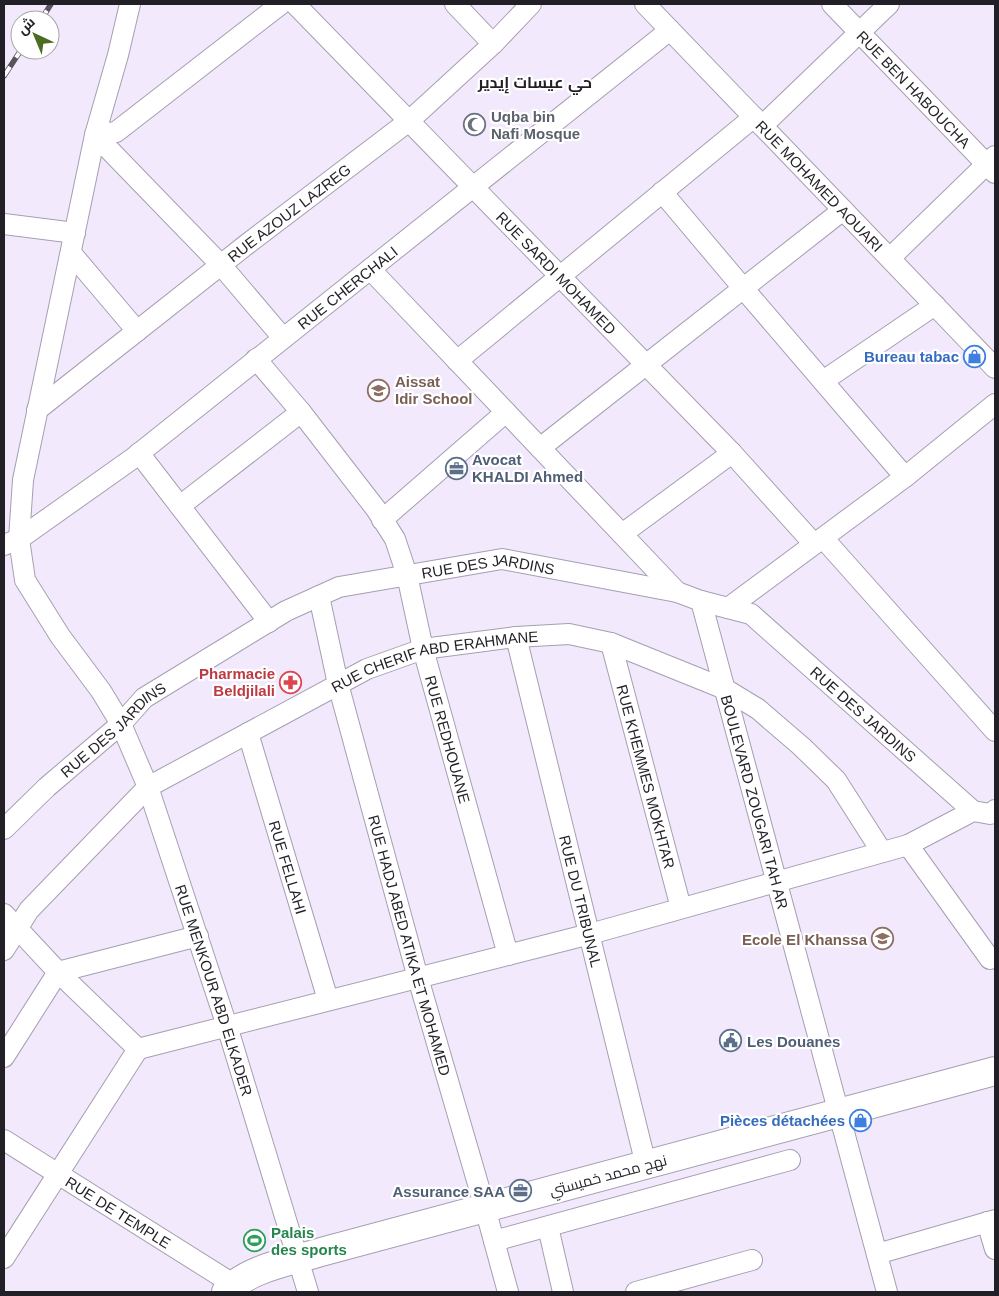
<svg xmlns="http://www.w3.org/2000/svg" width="999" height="1296" font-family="Helvetica,Cairo,sans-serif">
<rect width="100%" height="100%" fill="#f2e9fd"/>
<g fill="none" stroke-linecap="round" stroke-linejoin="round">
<defs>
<g id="street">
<path id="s1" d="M 130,4 L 118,55 L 95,135 L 23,480 L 19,539 L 25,580 L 60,636 L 101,691 L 121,724 L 148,787 L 227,1026 L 308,1292"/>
<path id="s2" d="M 295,4 L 732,453 L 814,544"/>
<path d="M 455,4 L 493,44"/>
<path id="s3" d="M 645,4 L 995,368"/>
<path id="s4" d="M 832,4 L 995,173"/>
<path d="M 762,126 L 889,4"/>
<path d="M 95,135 L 221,265 L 283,338"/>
<path d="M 95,135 L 116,132 L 281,4"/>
<path d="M 662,192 L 743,288 L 905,477"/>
<path d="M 4,224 L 75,233"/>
<path d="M 71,253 L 137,331"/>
<path d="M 890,258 L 995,156"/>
<path d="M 370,269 L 677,592"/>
<path id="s5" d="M 256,359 L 301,412 L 376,509 L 395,539 L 407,575 L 423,649 L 508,955"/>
<path d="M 457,361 L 754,117"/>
<path d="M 823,381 L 935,305"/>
<path id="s6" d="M 37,410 L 246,245 L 409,121 L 493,44 L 531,4"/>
<path d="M 540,448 L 843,210"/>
<path d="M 139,453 L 269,622"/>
<path d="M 180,506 L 301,412"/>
<path d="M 382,520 L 506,412"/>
<path d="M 622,534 L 732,453"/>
<path d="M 823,538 L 995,731"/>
<path id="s7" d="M 4,545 L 19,539 L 132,459 L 670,30"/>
<path id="s8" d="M 319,596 L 338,684 L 418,978 L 485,1208 L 508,1292"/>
<path id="s9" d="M 701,601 L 887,1292"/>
<path d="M 728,608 L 905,477 L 995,404"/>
<path id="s10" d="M 516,637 L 646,1165"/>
<path id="s11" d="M 611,643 L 681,908"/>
<path id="s12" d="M 248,733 L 328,1000"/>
<path id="s13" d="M 4,829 L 47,787 L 121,724 L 144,698 L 286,611 L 339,587 L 502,559 L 677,592 L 701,601 L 751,614 L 973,811"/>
<path d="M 908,845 L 990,959"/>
<path d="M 4,914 L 58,972 L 138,1049"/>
<path id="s14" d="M 4,950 L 29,910 L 148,787 L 367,669 L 423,649 L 516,637 L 569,634 L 611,643 L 725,689 L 758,709 L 801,746 L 836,780 L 882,852"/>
<path d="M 138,1049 L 590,934 L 908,845 L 973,811 L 990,814 L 995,810"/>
<path d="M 4,1057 L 58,972 L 198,936"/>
<path id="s15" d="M 4,1140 L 233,1284"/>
<path d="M 987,1222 L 995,1249"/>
<path d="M 548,1227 L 563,1292"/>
<path d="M 494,1241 L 790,1160"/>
<path d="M 877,1254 L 995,1220"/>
<path d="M 4,1258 L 138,1049"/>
<path d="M 636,1292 L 752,1260"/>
</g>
<path id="primary" d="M 226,1292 C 249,1268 289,1262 321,1252 L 995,1071"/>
</defs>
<use href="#street" stroke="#a69eb1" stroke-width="22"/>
<use href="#primary" stroke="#a69eb1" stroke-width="30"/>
<use href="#street" stroke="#fff" stroke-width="20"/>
<use href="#primary" stroke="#fff" stroke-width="28"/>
<defs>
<path id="rail" d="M 41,20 L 51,4
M 4,76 L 21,50"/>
</defs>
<use href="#rail" stroke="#58535d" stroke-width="5.5"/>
<use href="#rail" stroke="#fff" stroke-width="4" stroke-dasharray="11" stroke-linecap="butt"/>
</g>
<defs>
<symbol id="mosque-ring" viewBox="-11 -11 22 22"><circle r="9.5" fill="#fff" stroke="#6b7280" stroke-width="1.5"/><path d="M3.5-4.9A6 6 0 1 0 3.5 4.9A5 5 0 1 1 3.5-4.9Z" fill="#6b7280"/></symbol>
<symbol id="shop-ring" viewBox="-11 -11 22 22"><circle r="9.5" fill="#fff" stroke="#3f7fe0" stroke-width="1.5"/><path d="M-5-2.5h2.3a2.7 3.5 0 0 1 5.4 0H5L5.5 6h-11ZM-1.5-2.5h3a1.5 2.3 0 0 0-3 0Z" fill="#3f7fe0"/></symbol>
<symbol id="school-ring" viewBox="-11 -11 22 22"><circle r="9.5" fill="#fff" stroke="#8d6e63" stroke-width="1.5"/><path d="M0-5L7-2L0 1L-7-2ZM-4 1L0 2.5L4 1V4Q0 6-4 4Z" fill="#8d6e63"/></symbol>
<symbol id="office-ring" viewBox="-11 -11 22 22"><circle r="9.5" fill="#fff" stroke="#5c6f8a" stroke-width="1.5"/><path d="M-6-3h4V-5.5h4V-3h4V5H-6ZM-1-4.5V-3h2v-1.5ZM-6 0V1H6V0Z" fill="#5c6f8a"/></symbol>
<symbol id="pharmacy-ring" viewBox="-11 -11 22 22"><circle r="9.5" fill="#fff" stroke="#e0444e" stroke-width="1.5"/><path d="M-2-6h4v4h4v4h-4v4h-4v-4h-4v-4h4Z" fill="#e0444e"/></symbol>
<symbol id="civic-ring" viewBox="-11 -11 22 22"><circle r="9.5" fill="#fff" stroke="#5c6f8a" stroke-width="1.5"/><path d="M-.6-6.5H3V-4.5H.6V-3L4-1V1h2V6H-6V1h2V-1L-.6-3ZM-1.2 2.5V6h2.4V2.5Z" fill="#5c6f8a"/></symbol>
<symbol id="stadium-ring" viewBox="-11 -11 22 22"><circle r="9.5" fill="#fff" stroke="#2e9e5b" stroke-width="1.5"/><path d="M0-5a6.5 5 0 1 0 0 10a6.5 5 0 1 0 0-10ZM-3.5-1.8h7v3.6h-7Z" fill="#2e9e5b"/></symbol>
</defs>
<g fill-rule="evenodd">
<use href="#mosque-ring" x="462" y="112" width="25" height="25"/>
<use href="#shop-ring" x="962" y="344" width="25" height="25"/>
<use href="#school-ring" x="366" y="378" width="25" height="25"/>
<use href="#office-ring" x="444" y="456" width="25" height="25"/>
<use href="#pharmacy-ring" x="278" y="670" width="25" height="25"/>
<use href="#school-ring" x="870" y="926" width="25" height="25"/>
<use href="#civic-ring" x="718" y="1028" width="25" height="25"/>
<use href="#shop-ring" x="848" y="1108" width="25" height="25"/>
<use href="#office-ring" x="508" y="1178" width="25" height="25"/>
<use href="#stadium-ring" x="242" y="1228" width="25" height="25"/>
</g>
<g text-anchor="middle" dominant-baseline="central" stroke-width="4.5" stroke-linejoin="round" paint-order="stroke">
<g font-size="15" fill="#221f26" stroke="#fff">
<text stroke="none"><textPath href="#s4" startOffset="118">RUE BEN HABOUCHA</textPath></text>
<text stroke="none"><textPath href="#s3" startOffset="252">RUE MOHAMED AOUARI</textPath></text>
<text stroke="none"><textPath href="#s6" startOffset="320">RUE AZOUZ LAZREG</textPath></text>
<text stroke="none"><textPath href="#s2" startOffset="375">RUE SARDI MOHAMED</textPath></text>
<text stroke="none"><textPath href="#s7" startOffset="430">RUE CHERCHALI</textPath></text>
<text stroke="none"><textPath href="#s13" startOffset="568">RUE DES JARDINS</textPath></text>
<text stroke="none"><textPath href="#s14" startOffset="535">RUE CHERIF ABD ERAHMANE</textPath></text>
<text stroke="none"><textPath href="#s13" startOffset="988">RUE DES JARDINS</textPath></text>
<text stroke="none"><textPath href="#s13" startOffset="148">RUE DES JARDINS</textPath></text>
<text stroke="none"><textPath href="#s5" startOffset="435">RUE REDHOUANE</textPath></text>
<text stroke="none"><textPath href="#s11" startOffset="138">RUE KHEMMES MOKHTAR</textPath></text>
<text stroke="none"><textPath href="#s9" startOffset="208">BOULEVARD ZOUGARI TAH AR</textPath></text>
<text stroke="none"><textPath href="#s12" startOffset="140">RUE FELLAHI</textPath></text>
<text stroke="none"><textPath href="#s10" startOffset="272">RUE DU TRIBUNAL</textPath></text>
<text stroke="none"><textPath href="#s8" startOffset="361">RUE HADJ ABED ATIKA ET MOHAMED</textPath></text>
<text stroke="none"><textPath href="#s1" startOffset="1044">RUE MENKOUR ABD ELKADER</textPath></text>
<text transform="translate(608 1175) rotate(-15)">نهج محمد خميستي</text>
<text stroke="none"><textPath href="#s15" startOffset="135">RUE DE TEMPLE</textPath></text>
</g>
<g font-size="15" font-weight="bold" fill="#5b616d" stroke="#fff" text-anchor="start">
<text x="491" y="116">Uqba bin<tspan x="491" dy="17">Nafi Mosque</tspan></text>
</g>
<g font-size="15" font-weight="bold" fill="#366cbe" stroke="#fff" text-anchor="end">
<text x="959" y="356">Bureau tabac</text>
<text x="845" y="1120">Pièces détachées</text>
</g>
<g font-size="15" font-weight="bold" fill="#785e54" stroke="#fff" text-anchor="start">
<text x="395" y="381">Aissat<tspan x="395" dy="17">Idir School</tspan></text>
<text x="867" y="939" text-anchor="end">Ecole El Khanssa</text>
</g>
<g font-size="15" font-weight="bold" fill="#4e5e75" stroke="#fff" text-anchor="start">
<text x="472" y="459">Avocat<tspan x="472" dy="17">KHALDI Ahmed</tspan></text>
<text x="747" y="1041">Les Douanes</text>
<text x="505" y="1191" text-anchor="end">Assurance SAA</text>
</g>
<g font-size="15" font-weight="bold" fill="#be3a42" stroke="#fff" text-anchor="end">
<text x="275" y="673">Pharmacie<tspan x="275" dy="17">Beldjilali</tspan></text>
</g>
<g font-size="15" font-weight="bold" fill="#27864d" stroke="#fff" text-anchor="start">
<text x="271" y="1232">Palais<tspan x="271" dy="17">des sports</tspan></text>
</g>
<g font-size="16" font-weight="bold" fill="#221f26" stroke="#fff">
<text x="535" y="82">حي عيسات إيدير</text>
</g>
</g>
<rect width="999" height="1296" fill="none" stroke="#221f26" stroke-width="10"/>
<g transform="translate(35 35) rotate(316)"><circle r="24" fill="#ffffff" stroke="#a7a5a8"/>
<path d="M0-4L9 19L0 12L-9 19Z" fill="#4c6c22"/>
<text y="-8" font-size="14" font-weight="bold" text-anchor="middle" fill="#221f26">ش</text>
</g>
</svg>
